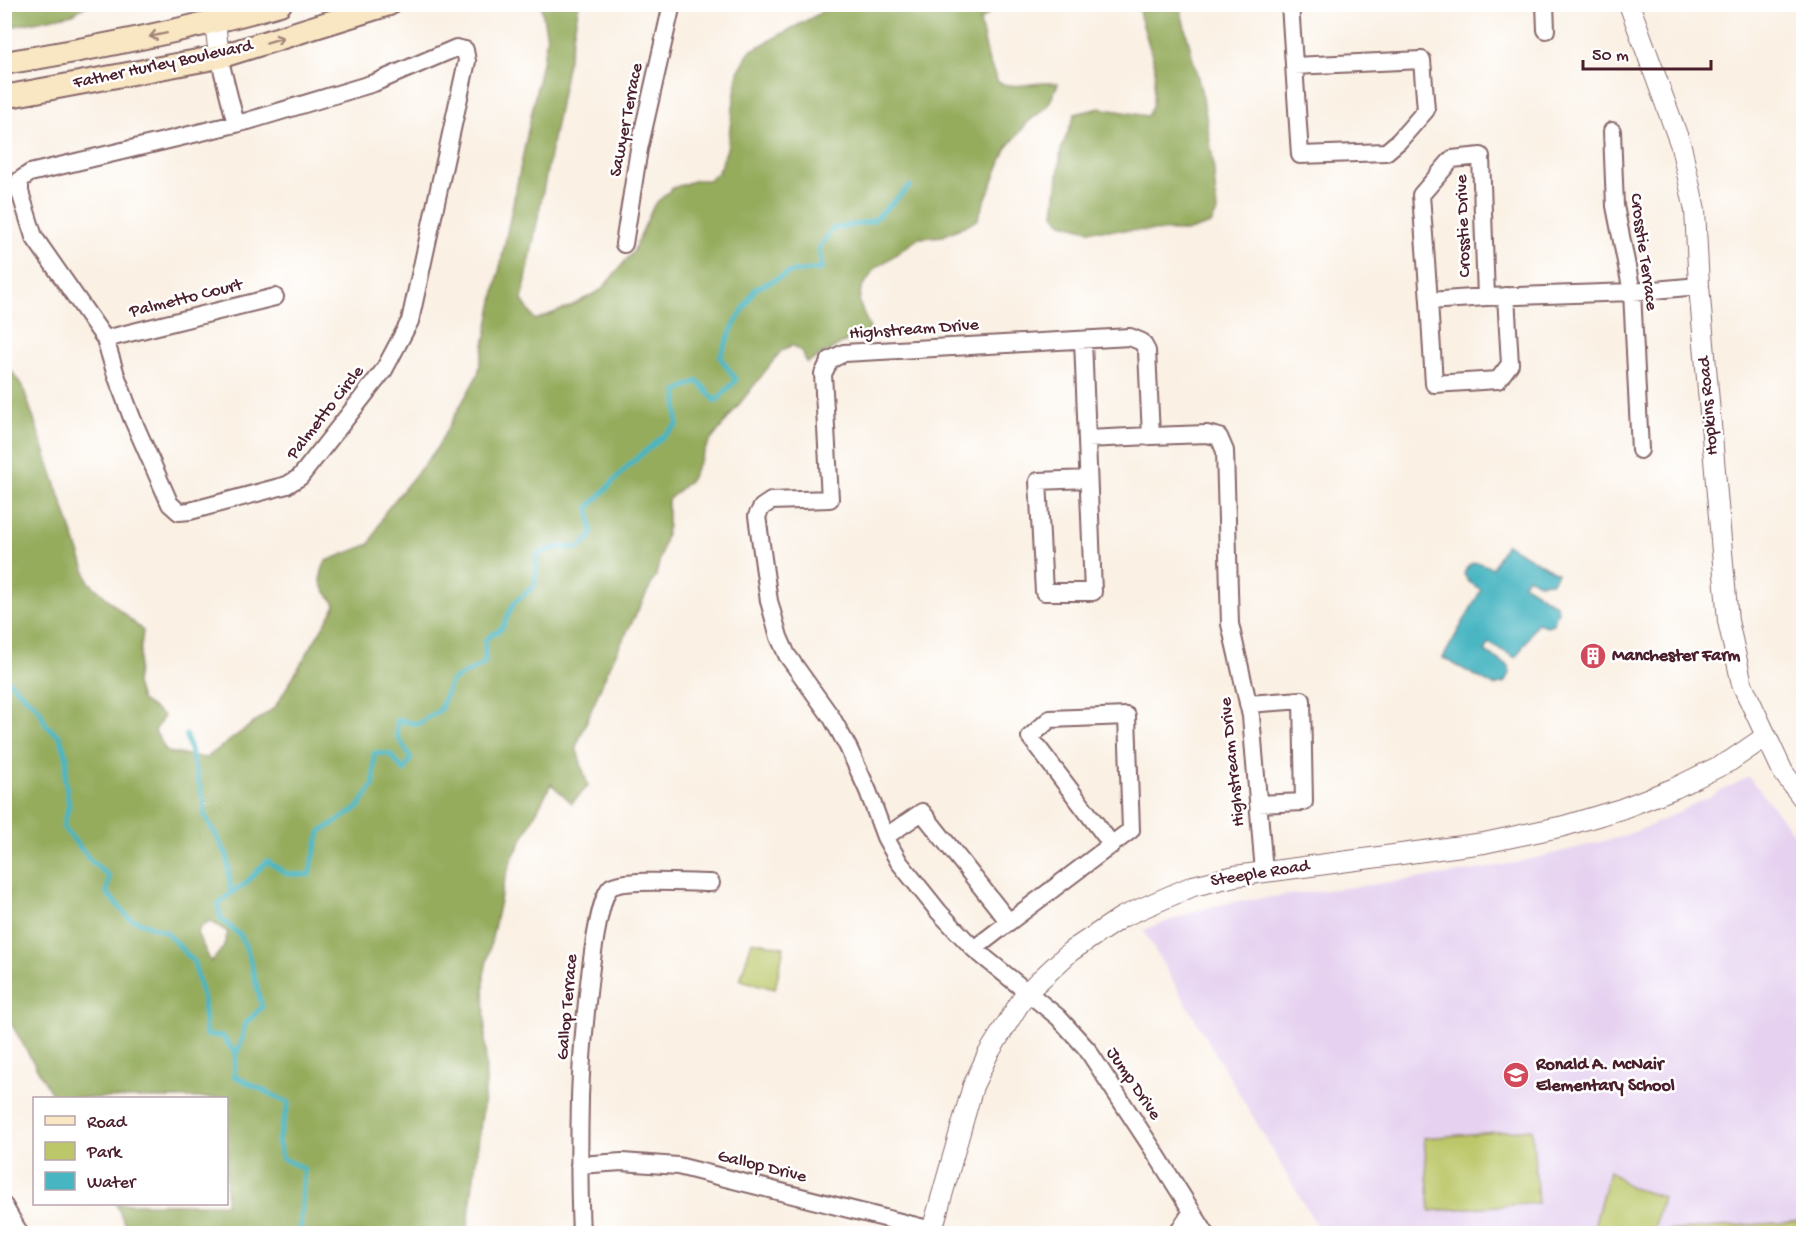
<svg xmlns="http://www.w3.org/2000/svg" width="1808" height="1238" font-family="'Gochi Hand',sans-serif">
<rect width="100%" height="100%" fill="#fff"/>
<filter id="ink" filterUnits="userSpaceOnUse"><feTurbulence type="fractalNoise" baseFrequency=".0167" numOctaves="2"/><feDisplacementMap in="SourceGraphic" scale="12" xChannelSelector="R" yChannelSelector="G"/><feConvolveMatrix kernelMatrix="1 2 1 2 8 2 1 2 1" color-interpolation-filters="sRGB"/></filter>
<filter id="wash" filterUnits="userSpaceOnUse"><feTurbulence type="fractalNoise" baseFrequency=".008" numOctaves="4" result="noise"/><feDisplacementMap in="SourceGraphic" scale="24" xChannelSelector="R" yChannelSelector="G"/><feGaussianBlur stdDeviation="1.35" result="paint"/><feColorMatrix in="noise" values="0 0 0 0 0 0 0 0 0 0 0 0 0 0 0 0 0 1.4 0 .05"/><feComposite in="paint" operator="in"/></filter>
<g filter="url(#wash)">
<rect width="100%" height="100%" fill="#faf0e3"/>
<path fill="#e6d2f0" d="M 1749,777 L 1803,845 L 1803,1221 L 1634,1234 L 1321,1233 L 1143,930 L 1202,909 L 1233,902 L 1454,874 L 1515,863 L 1621,837 L 1650,826 Z"/>
<path fill="#bcc769" stroke="#83734a" stroke-width="1.5" d="M 752,941 L 784,947 L 775,989 L 740,980 Z
M 1532,1129 L 1538,1203 L 1430,1211 L 1424,1138 Z
M 1609,1171 L 1632,1188 L 1663,1197 L 1654,1229 L 1593,1230 Z
M 1803,1221 L 1803,1233 L 1634,1233 Z"/>
<path fill="#95ac5d" stroke="#706644" stroke-width="1.5" fill-rule="evenodd" d="M 5,4 L 87,4 L 87,5 L 73,14 L 5,28 Z
M 541,5 L 579,5 L 522,300 L 535,320 L 569,307 L 601,290 L 633,252 L 654,205 L 673,188 L 696,180 L 708,180 L 718,173 L 727,149 L 738,72 L 750,51 L 815,16 L 831,5 L 999,5 L 980,21 L 988,59 L 998,82 C 1017,91 1037,79 1058,84 L 1048,106 L 1028,122 L 1006,149 L 977,220 L 943,236 L 919,238 L 875,269 L 861,289 L 859,302 L 872,334 L 848,340 L 807,363 L 802,352 L 792,345 L 781,351 L 708,444 L 691,479 L 668,500 L 668,526 L 656,575 L 609,667 L 576,747 L 588,786 L 572,803 L 551,784 L 511,861 L 503,886 L 484,975 L 486,1083 L 468,1223 L 469,1233 L 129,1233 L 116,1204 L 226,1204 L 226,1098 L 54,1098 L 5,1013 L 5,362 L 23,387 L 89,582 L 143,631 L 136,684 L 141,700 L 164,716 L 155,731 L 167,752 L 206,758 L 275,707 L 336,605 C 323,588 315,583 326,561 L 370,544 L 385,512 L 435,451 L 478,374 L 547,38 ZM 210,921 L 228,932 L 223,948 L 211,962 L 197,933 L 201,927 Z
M 1140,5 L 1181,5 L 1181,12 L 1203,98 L 1213,160 L 1217,212 L 1211,224 L 1189,231 L 1088,230 L 1062,223 L 1054,214 L 1061,150 L 1075,114 L 1100,108 L 1147,116 L 1153,105 L 1155,65 L 1140,16 Z"/>
<path fill="#48b6c2" stroke="#496a76" stroke-width="1.5" d="M 1506,544 L 1557,573 L 1552,582 L 1539,583 L 1528,577 L 1523,584 L 1556,605 L 1558,611 L 1553,624 L 1547,626 L 1537,623 L 1516,658 L 1489,643 L 1485,652 L 1509,666 L 1510,673 L 1504,683 L 1494,686 L 1443,658 L 1481,590 L 1468,581 L 1464,574 C 1470,557 1479,562 1492,568 Z"/>
<g fill="none" stroke-linecap="round" stroke-linejoin="round">
<path stroke="#48b6c2" stroke-width="5" d="M 4,677 L 39,709 L 46,725 L 60,737 L 67,758 L 65,779 L 69,805 L 63,827 L 93,863 L 109,876 L 107,893 L 129,918 L 166,932 L 194,962 L 203,1000 L 206,1035 L 222,1036 L 236,1054 L 234,1076 L 289,1103 L 278,1140 L 282,1158 L 304,1169 L 300,1234
M 186,735 L 203,798 L 205,816 L 227,855 L 231,893
M 236,1054 L 241,1043 L 245,1024 L 262,1007 L 249,956 L 241,936 L 221,919 L 218,905 L 231,893 L 244,885 L 267,861 L 287,874 L 309,875 L 320,832 L 358,808 L 374,784 L 374,753 L 390,754 L 404,771 L 411,758 L 397,736 L 397,720 L 418,724 L 440,710 L 451,681 L 485,663 L 485,640 L 502,628 L 514,603 L 535,585 L 537,555 L 556,547 L 579,548 L 592,535 L 589,507 L 630,464 L 677,425 L 677,391 L 698,381 L 716,401 L 736,380 L 720,357 L 732,329 L 755,289 L 791,272 L 822,269 L 819,249 L 832,229 L 873,221 L 910,186"/>
</g>
</g>
<g filter="url(#ink)">
<g fill="none" stroke-linecap="round" stroke-linejoin="round">
<defs>
<path id="minor" d="M 1290,4 L 1300,155 L 1386,152 L 1399,141 L 1426,110 L 1422,60 L 1294,66
M 1545,4 L 1546,30
M 456,48 L 465,50 L 467,61 L 410,321 L 384,370 L 300,477 L 287,485 L 190,511 L 179,512 L 170,504 L 132,418 L 116,375 L 105,339 L 34,237 L 20,192 L 20,180 L 30,173 L 248,121 L 374,83 Z
M 219,57 L 236,124
M 1612,131 L 1615,206 L 1632,292 L 1640,450
M 624,244 L 639,149 L 672,4
M 1486,297 L 1429,301 L 1421,195 L 1452,159 L 1481,156 L 1486,297 L 1632,292 L 1699,286
M 1429,301 L 1434,384 L 1498,380 L 1510,364 L 1506,296
M 105,339 L 275,297
M 1083,340 L 1093,592 L 1044,592 L 1038,481 L 1088,479
M 1087,439 L 1151,436
M 1248,704 L 1302,700 L 1304,802 L 1258,804
M 885,837 L 922,812 L 1009,922 L 974,949
M 1009,922 L 1131,830 L 1127,716 L 1050,719 L 1030,737 L 1112,845
M 579,1165 L 622,1162 L 678,1166 L 932,1230
M 4,1206 L 20,1234
M 581,1234 C 579,1188 579,1143 580,1097 C 581,1066 592,901 611,887 C 624,878 692,883 711,883
M 1177,1234 L 1192,1211
M 1206,1234 L 1154,1151 L 1087,1049 L 1058,1017 L 974,949 L 939,912 L 899,862 L 885,837 L 868,791 L 848,747 L 832,718 L 787,655 L 779,637 L 769,601 L 757,516 L 762,507 L 771,501 L 830,499 L 823,374 L 830,360 L 844,353 L 1130,337 L 1142,342 L 1147,351 L 1151,436 L 1207,434 L 1219,437 L 1225,451 L 1230,624 L 1251,716 L 1264,872"/>
<path id="tertiary" d="M 213,4 L 219,57
M 1629,4 L 1681,146 L 1695,210 L 1699,286 L 1728,621 L 1742,684 L 1783,772 L 1804,800
M 931,1234 L 973,1086 L 988,1054 L 1026,993 L 1071,951 L 1122,917 L 1193,886 L 1235,876 L 1484,843 L 1564,826 L 1621,809 L 1675,788 L 1730,761 L 1765,737"/>
<path id="secondary" d="M 4,63 C 97,48 189,30 280,4
M 4,97 L 219,57 L 389,4"/>
</defs>
<use href="#minor" stroke="#88686b" stroke-width="20"/>
<use href="#tertiary" stroke="#88686b" stroke-width="22"/>
<use href="#secondary" stroke="#88686b" stroke-width="26"/>
<use href="#minor" stroke="#fff" stroke-width="16"/>
<use href="#tertiary" stroke="#fff" stroke-width="20"/>
<use href="#secondary" stroke="#f9e7c3" stroke-width="22"/>
</g>
<defs><path id="oneway-shaft" d="M-6 0H5M1.5-3L5.5 0L1.5 3" fill="none" stroke-width="1.6" stroke-linecap="round" stroke-linejoin="round" transform="scale(1.5)"/></defs>
<g stroke="#a28377">
<use href="#oneway-shaft" transform="translate(158 35) rotate(168)"/>
<use href="#oneway-shaft" transform="translate(275 40) rotate(-17)"/>
</g>
</g>
<defs>
<symbol id="building-disc" viewBox="-11 -11 22 22"><circle r="9.5" fill="#d1495b" stroke="#fff"/><path d="M-4-6H4V6H1V3H-1V6H-4ZM-2.5-4.3h1.7v1.8h-1.7ZM.8-4.3h1.7v1.8H.8ZM-2.5-1h1.7V.8h-1.7ZM.8-1h1.7V.8H.8Z" fill="#fff"/></symbol>
<symbol id="school-disc" viewBox="-11 -11 22 22"><circle r="9.5" fill="#d1495b" stroke="#fff"/><path d="M0-5L7-2L0 1L-7-2ZM-4 1L0 2.5L4 1V4Q0 6-4 4Z" fill="#fff"/></symbol>
</defs>
<g fill-rule="evenodd">
<use href="#building-disc" x="1578" y="641" width="30" height="30"/>
<use href="#school-disc" x="1501" y="1060" width="30" height="30"/>
</g>
<g text-anchor="middle" dominant-baseline="central" stroke-width="5" stroke-linejoin="round" paint-order="stroke">
<g font-size="18" fill="#4a1f2b" stroke="#fff">
<text transform="translate(163 65) rotate(-12)">Father Hurley Boulevard</text>
<text transform="translate(627 120) rotate(-79)">Sawyer Terrace</text>
<text transform="translate(1464 226) rotate(-92)">Crosstie Drive</text>
<text transform="translate(1643 252) rotate(82)">Crosstie Terrace</text>
<text transform="translate(186 299) rotate(-14)">Palmetto Court</text>
<text transform="translate(914 330) rotate(-4)">Highstream Drive</text>
<text transform="translate(1709 406) rotate(-95)">Hopkins Road</text>
<text transform="translate(326 413) rotate(-52)">Palmetto Circle</text>
<text transform="translate(1233 762) rotate(-96)">Highstream Drive</text>
<text transform="translate(1260 874) rotate(-9)">Steeple Road</text>
<text transform="translate(568 1007) rotate(-85)">Gallop Terrace</text>
<text transform="translate(1133 1084) rotate(56)">Jump Drive</text>
<text transform="translate(762 1167) rotate(14)">Gallop Drive</text>
</g>
<g font-size="18" font-weight="bold" fill="#4a1f2b" stroke="#fff" text-anchor="start">
<text x="1612" y="656">Manchester Farm</text>
<text x="1536" y="1065">Ronald A. McNair<tspan x="1536" dy="21">Elementary School</tspan></text>
</g>
</g>
<rect width="1808" height="1238" fill="none" stroke="#fff" stroke-width="24"/>
<rect x="33" y="1097" width="195" height="108" fill="#ffffff" stroke="#b7a5aa" stroke-width="1.5"/>
<rect x="45" y="1116" width="30" height="9" fill="#f9e7c3" stroke="#b7a5aa" stroke-width="1.5"/>
<text x="87" y="1127" font-size="18" fill="#4a1f2b">Road</text>
<rect x="45" y="1142" width="30" height="18" fill="#bcc769" stroke="#b7a5aa" stroke-width="1.5"/>
<text x="87" y="1157" font-size="18" fill="#4a1f2b">Park</text>
<rect x="45" y="1172" width="30" height="18" fill="#48b6c2" stroke="#b7a5aa" stroke-width="1.5"/>
<text x="87" y="1187" font-size="18" fill="#4a1f2b">Water</text>
<path d="M1583 60v9h128v-9" fill="none" stroke="#4a1f2b" stroke-width="3"/>
<text x="1592" y="60" font-size="18" fill="#4a1f2b" stroke="#ffffff" stroke-width="4.5" paint-order="stroke">50 m</text>
</svg>
